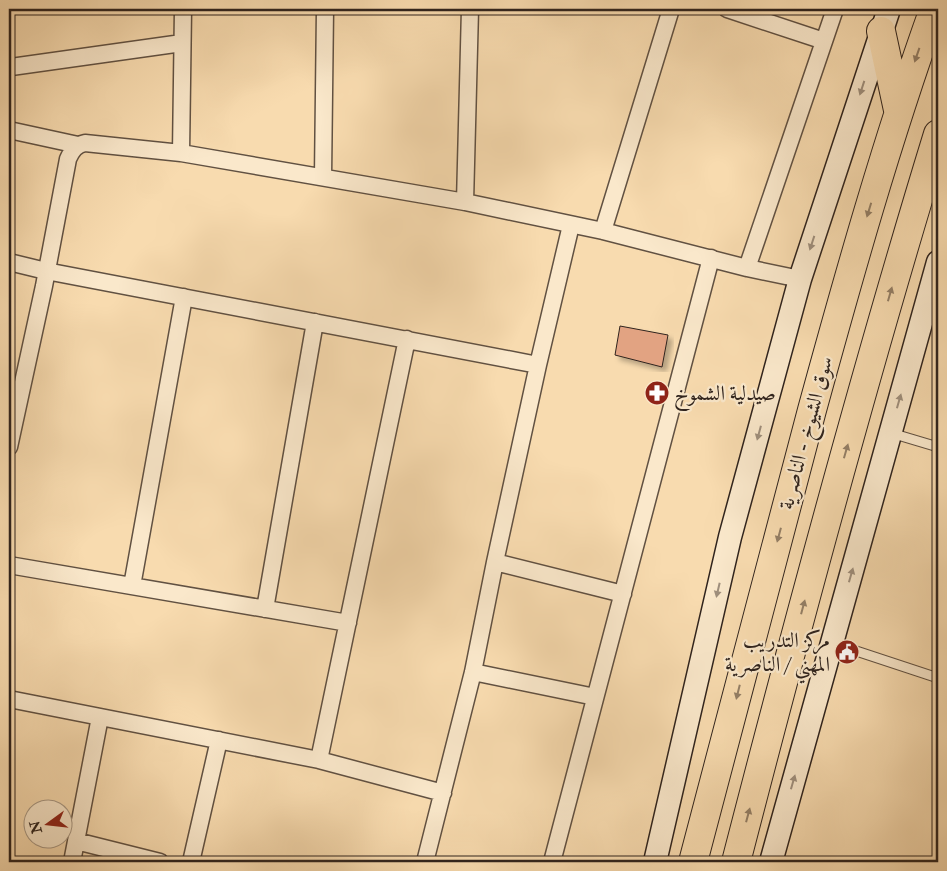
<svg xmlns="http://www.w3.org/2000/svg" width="947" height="871" font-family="'IM FELL Double Pica',Amiri,serif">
<defs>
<filter id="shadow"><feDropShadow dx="4.5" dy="4.5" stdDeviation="2.5" flood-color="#0004"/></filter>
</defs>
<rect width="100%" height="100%" fill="#f8dbaf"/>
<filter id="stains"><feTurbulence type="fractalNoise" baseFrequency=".004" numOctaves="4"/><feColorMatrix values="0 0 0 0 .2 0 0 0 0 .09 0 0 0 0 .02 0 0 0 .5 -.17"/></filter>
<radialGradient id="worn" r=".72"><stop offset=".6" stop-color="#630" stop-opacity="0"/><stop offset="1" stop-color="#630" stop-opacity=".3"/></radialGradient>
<path fill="#e2a382" stroke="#2f231d" filter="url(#shadow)" d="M 620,326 L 668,335 L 662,367 L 615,355 Z"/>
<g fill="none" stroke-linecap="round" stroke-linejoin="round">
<defs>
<path id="lane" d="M 891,433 L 938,447
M 832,643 L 938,678"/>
<path id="street" d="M 727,9 L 824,41
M 9,66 L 11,67 L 182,43
M 9,130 L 78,145
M 181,153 L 183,9
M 323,177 L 325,9
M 465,202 L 470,9
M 603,231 L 671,9
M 9,262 L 46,271 L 538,365
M 747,268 L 835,9
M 9,447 L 44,286 L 68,159 C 72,150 76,145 85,143 L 181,153 L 465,202 L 603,231 L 747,268 L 800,279
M 495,562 L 623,594
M 9,565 L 348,623
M 132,586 L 184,297
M 265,609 L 315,322
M 473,672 L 595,697
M 9,699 L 319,760 L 443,793
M 319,760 L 407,339
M 76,841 L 160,862
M 72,862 L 100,717
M 191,862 L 219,740
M 425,862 L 473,672 L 495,562 L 538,365 L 571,225
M 552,862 L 711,258"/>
<path id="secondary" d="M 655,862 L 730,537 L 800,279 L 889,9
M 771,862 L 938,262"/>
<path id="highway" d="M 881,31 L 898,110
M 693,862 C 733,711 772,560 812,410 C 849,275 887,140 934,9
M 736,862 C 799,618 864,375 938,134"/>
</defs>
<use href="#lane" stroke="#615142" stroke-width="11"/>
<use href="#street" stroke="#615142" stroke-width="19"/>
<use href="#secondary" stroke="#2f231d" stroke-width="25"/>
<use href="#highway" stroke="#2f231d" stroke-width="30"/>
<use href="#lane" stroke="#fae8cb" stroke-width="9"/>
<use href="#street" stroke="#fae8cb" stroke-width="16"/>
<use href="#secondary" stroke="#fae8cb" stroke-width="22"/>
<use href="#highway" stroke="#f8dbaf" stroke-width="28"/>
</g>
<defs><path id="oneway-solid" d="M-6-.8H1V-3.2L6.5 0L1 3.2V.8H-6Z" transform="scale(1.25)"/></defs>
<g fill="#947f66">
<use href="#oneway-solid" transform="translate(917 55) rotate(109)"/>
<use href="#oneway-solid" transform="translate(869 210) rotate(107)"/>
<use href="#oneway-solid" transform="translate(890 294) rotate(-74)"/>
<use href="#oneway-solid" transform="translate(846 451) rotate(-74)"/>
<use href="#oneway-solid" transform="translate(779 535) rotate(105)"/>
<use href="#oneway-solid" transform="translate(803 607) rotate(-75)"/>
<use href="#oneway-solid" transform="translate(738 692) rotate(104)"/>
<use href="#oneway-solid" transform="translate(748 815) rotate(-75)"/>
</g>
<g fill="#9f8f7d">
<use href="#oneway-solid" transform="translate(862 88) rotate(108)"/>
<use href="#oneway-solid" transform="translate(812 243) rotate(108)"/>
<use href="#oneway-solid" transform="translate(899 401) rotate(-74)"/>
<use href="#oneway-solid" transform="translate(759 433) rotate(105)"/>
<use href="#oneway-solid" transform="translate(851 575) rotate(-74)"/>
<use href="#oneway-solid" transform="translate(718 590) rotate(103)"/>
<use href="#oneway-solid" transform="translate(793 782) rotate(-74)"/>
</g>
<defs>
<symbol id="pharmacy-disc" viewBox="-11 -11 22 22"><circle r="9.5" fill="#8f2418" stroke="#fae8cb"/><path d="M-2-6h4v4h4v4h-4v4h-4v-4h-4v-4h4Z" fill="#fff"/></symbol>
<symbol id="civic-disc" viewBox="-11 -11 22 22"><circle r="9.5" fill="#8f2418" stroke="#fae8cb"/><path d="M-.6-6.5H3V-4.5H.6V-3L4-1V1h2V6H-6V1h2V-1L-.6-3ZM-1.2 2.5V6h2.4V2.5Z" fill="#fff"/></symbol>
</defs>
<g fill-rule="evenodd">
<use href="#pharmacy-disc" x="643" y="379" width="28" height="28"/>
<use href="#civic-disc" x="833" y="638" width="28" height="28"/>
</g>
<g text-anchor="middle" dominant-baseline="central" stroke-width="4.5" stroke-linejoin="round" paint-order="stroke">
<g font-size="21" fill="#2f231d" stroke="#fae8cb" text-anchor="start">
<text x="674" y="393">صيدلية الشموخ</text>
<text x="830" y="640" text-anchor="end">مركز التدريب<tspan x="830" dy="24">المهني / الناصرية</tspan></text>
</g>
<g font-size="21" fill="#2f231d" stroke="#fae8cb">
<text transform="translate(806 433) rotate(-75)">سوق الشيوخ - الناصرية</text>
</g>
</g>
<rect width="947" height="871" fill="none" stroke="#f8dbaf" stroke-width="30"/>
<rect x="10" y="10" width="927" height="851" fill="none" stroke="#2f231d" stroke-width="2.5"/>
<rect x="15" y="15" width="917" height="841" fill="none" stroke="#2f231d"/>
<g transform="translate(48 824) rotate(255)"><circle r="24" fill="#fae8cb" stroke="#a99985"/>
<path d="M0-4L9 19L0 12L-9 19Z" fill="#8f2418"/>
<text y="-8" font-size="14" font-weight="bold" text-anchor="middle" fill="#2f231d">N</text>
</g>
<rect width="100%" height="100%" filter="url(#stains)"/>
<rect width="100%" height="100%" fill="url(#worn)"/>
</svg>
